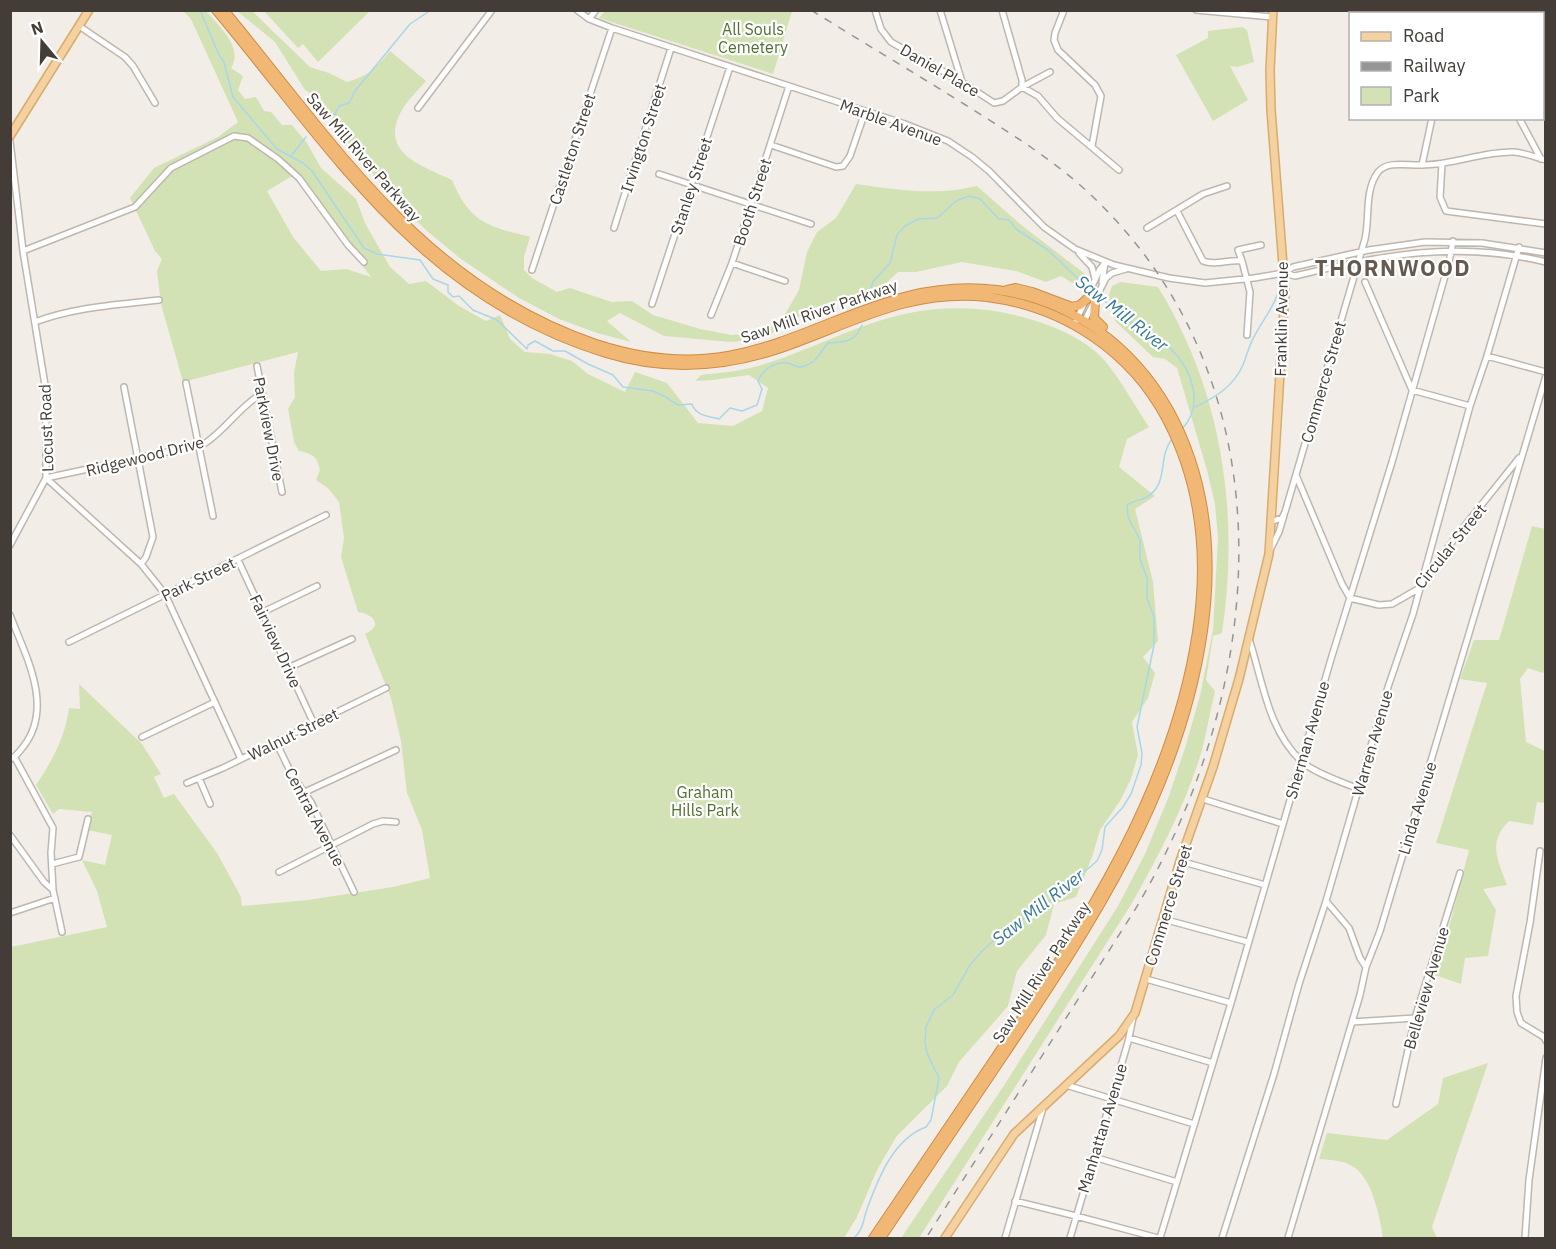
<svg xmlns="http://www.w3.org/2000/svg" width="1556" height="1249" font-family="'IBM Plex Sans',sans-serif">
<rect width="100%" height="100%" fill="#f2ede7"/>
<path fill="#d3e2b4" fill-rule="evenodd" d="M 183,11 L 206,11 C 219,26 244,48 231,68 L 243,76 L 238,90 L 245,99 L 256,97 L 264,111 L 271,112 L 282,125 L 292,125 L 307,143 L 321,168 L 356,199 L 365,223 L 390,267 L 409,284 L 426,281 L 459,306 L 486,321 L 500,315 L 510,339 L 525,352 L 550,354 L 572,361 L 588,374 L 625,392 L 635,372 L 667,383 L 698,423 L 733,426 L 762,411 L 768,388 L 749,375 L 712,380 L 695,381 L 701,375 C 717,373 734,372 750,368 C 795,357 836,334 879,321 C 930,304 985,304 1036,321 C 1061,329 1089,342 1106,362 C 1122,382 1135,406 1149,427 L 1127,439 L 1119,467 L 1155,496 L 1135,509 L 1153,582 L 1158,641 L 1143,657 L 1155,673 L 1148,698 L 1132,722 L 1138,755 L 1131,779 L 1120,801 L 1100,830 L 1092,857 L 1076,897 L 1054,904 L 1046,935 L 1017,971 L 1008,1006 L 959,1062 L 947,1086 L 896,1137 L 877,1170 L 857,1217 L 844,1238 L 11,1238 L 11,947 L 107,927 L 97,891 L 82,860 L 105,865 L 112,835 L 87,830 L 92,812 L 59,809 L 53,814 L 36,785 C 52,761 65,738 69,708 L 80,709 L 79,684 L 142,744 L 161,774 L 154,777 L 164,798 L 174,794 L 217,853 L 241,897 L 242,906 L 308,900 L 393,887 L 430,878 L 422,830 L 407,793 L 401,741 L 391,698 L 365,634 C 384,625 373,614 358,612 L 341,557 L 344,538 L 339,502 L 328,488 L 316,480 L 320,470 C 317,456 313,454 299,451 L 294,442 L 288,409 L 295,397 L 294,373 L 298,352 L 183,382 L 161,304 L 157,271 L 162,259 L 155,251 L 130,198 L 154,168 L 218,137 L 238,122 L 191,19 ZM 294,175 L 371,277 L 346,269 L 321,271 L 293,237 L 267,191 Z
M 237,11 L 252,11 L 310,67 L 329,73 L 347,82 C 368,76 376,68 390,51 L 426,81 C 418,90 408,100 402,110 C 378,153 421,165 452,180 C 470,223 488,226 530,237 L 524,257 L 524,270 L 532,278 L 557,292 L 570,288 L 612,302 L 632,301 L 653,315 L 700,329 L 732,335 L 764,332 L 784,316 L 799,290 L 807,252 L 817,232 L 836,218 L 856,184 C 899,190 934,196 977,186 L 1020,224 L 1085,274 L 1077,286 L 1061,276 L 1046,282 L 1016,271 L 962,262 L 916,272 L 898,272 L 874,294 L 850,302 L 834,301 L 811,309 L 764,338 L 731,342 L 664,336 L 620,313 L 607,321 L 631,342 L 597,333 L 559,319 L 519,298 L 461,259 L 427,231 L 392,196 L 355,152 L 336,126 L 323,101 L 305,90 L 275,42 Z
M 264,11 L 370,11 L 318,62 L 303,44 L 298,48 Z
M 605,11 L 605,10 L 792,11 L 773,74 L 599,18 Z
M 1242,27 L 1247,30 L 1254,62 L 1237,67 L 1230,66 L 1248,100 L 1213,121 L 1176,55 L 1208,38 L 1208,31 Z
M 1121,282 L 1158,287 C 1222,391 1240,513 1222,633 L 1213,636 L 1206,680 L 1215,691 C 1210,711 1207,731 1202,750 C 1186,804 1159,855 1132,903 L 919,1238 L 901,1238 L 1003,1087 L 1118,906 L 1145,854 L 1169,796 L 1185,748 L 1200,696 L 1213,630 L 1218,538 L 1215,504 L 1207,470 L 1177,368 L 1165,359 L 1153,357 L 1116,322 L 1111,313 L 1109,295 L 1112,286 Z
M 1532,526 L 1545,529 L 1545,670 L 1543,673 L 1528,668 L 1520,679 L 1526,742 L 1545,751 L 1545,803 L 1537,802 L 1533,825 L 1509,821 C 1487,843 1498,860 1507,885 L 1483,889 L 1496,910 L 1488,956 L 1465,958 L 1461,984 L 1435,975 L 1447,935 L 1469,850 L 1436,843 L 1487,683 L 1460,679 L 1474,640 L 1499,640 Z
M 1488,1063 L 1432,1227 L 1437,1238 L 1383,1238 C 1380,1218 1372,1176 1352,1166 C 1343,1160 1330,1160 1319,1159 L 1327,1133 L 1387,1140 L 1438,1104 L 1443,1078 Z"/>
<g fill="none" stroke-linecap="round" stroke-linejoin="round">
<path stroke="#a9d6e9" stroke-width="1.5" d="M 200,10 L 219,55 L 224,62 L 233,97 L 277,149 L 303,163 L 312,171 L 364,248 L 377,254 L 420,260 L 433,279 L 448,285 L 448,292 L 453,297 L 459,296 L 473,310 L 497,320 L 527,349 L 528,345 L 535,341 L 553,351 L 565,351 L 588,364 L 613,375 L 623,387 L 653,391 L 664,396 L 678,405 L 692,404 C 696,416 708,416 719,419 L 730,408 L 742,411 L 757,405 L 762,389 L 758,381 C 762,370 775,361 788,363 C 794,365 798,369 805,366 C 817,362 820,352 828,343 C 844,342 855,343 862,325
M 325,119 L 335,114 L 339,106 L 349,103 L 355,91 L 410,24 L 431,10
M 292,155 L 306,137
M 1093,292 C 1111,306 1129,321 1148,335 C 1156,340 1166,344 1172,350 C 1193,371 1204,406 1182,429
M 867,299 L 873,282 L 890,263 L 897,235 L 905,226 L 918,219 L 937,218 L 956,201 L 969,196 L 980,199 L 999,219 L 1009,220 L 1016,229 L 1048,250 L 1089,289
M 1195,407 C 1216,397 1233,387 1243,365 C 1247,355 1249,345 1255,335 C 1263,320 1274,307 1279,290
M 854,1238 C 863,1230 863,1221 867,1209 C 878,1179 893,1139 926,1127 L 931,1120 L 939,1078 L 927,1053 L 925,1042 L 926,1027 L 934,1010 L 953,995 L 970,965 L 982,951 L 999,936 L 1056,896 L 1097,861 L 1102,850 L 1105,827 L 1123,807 L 1131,794 L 1141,765 L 1142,753 L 1137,727 L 1154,645 L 1154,617 L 1147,598 L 1147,578 L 1140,559 L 1140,540 L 1128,517 L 1127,505 C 1133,501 1139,500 1145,498 C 1170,485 1157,457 1172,439"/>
<defs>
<path id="minor" d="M 577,10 L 589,19 L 612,28 L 905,124 L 948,141 L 972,157 L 989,171 L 1044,227 L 1075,249 L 1114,265 L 1169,278 L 1205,283 L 1254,278 L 1284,273 L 1293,267 L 1369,250 L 1425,242 L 1482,243 L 1546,253
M 875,10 L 881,29 L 891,42 L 962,82 L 994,103 L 1003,101 L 1022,87 L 1050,72
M 940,10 L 962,82
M 1002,10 L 1022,80 L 1022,87 L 1038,96 L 1057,118 L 1119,170
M 1064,10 L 1055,33 L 1054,40 L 1058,50 L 1095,85 L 1101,96 L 1092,146
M 1196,10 L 1272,17
M 1477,10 L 1478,14
M 1449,14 L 1449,10
M 1542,17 L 1546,29
M 589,19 L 596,10
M 79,26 L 125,57 L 133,66 L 155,103
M 1542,38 L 1546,37
M 418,108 L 492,10
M 1519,118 L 1541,159
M 10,141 L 23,251 L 46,391 L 46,478 L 141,564 L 165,594 L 241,759
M 771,145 L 836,167 L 843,166 L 850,156 L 865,112
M 1442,164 L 1440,197 L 1446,211 L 1546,224
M 1422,165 L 1432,118
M 659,174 L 811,224
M 1177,211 L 1203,261 C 1215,266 1229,259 1242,261 L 1250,292 L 1247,335
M 614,228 L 671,48
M 1147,228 L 1203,194 L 1227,186
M 23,251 L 135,207 L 171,168 L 234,136 L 248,138 L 278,159 L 299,178 L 348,245 L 364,262
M 1079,253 L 1092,267 L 1095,279
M 1242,261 L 1238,250 L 1261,245
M 732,263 L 785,281
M 532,270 L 612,28
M 1284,273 L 1295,276 C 1382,255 1456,240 1546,262
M 1102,282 L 1105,263
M 1365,282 L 1412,390 L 1470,406
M 652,304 L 730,67
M 711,315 L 732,263 L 789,86
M 35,322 C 75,307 117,305 159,300
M 1084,322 L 1106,278 L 1112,273 L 1126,269
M 1074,325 L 1100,269 L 1105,263
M 1487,356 L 1546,372
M 257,366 L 282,492
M 186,383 L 213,516
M 124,387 L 153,537 L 146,557 L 141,564
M 1296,475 L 1342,584 L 1350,598 L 1379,605 L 1392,604 L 1418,589 L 1455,538 L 1519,458
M 46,478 L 204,444 C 226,430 239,407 261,394
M 1273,521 L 1282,518 L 1285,512 L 1365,239 C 1370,218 1364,191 1378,172 C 1388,160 1409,166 1422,165 C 1454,165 1483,151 1514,152 C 1525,153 1535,157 1546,160
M 10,545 L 46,478
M 1270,550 L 1279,532 L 1284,515
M 238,560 L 314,724
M 263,612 L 317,586
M 10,615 C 25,655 55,707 23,747 C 19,752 16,757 10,759
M 1249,639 C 1263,681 1267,728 1301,761 C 1312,772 1344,783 1359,789
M 69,642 L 326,515
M 288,668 L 352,639
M 142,737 L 215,702
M 276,742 L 292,775 L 311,802 L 354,892
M 15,758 L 53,828 L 51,853 L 53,890 L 62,932
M 199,778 L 210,804
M 187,783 L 223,768 L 386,688
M 305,792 L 396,750
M 1203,799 L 1283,824
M 10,835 L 44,882 L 53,890
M 1540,851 L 1530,923 L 1516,996 L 1517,1012 L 1521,1023 L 1544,1037 L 1546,1041
M 1180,861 L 1265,885
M 52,864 L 79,857 L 88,819
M 279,872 L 373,824 L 383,821 L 396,822
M 1326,901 L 1349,928 L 1360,958 L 1366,967
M 10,913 L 55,898
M 1163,919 L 1248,942
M 1146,979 L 1231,1003
M 1352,1022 L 1415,1018
M 1129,1038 L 1213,1063
M 1066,1085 L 1194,1124
M 1396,1104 L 1415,1018 L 1460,873
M 1094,1157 L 1177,1182
M 1015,1201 L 1076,1216 L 1158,1238
M 1005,1238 L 1043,1108
M 1070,1238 L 1128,1042 L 1133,1018
M 1160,1238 L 1231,1003 L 1331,659 L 1392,462 L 1449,262 L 1453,241
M 1222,1238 L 1274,1074 L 1299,984 L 1326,901 L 1388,687 L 1413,614 L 1470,406 L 1487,356 L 1519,247
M 1288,1238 L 1360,995 L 1366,967 L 1380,931 L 1546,376
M 1525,1238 L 1529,1180 L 1546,1058"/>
<path id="major" d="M 10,136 L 89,10
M 945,1238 L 1014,1134 L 1119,1036 L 1135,1013 L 1180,861 L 1213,767 L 1239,679 L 1269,554 L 1285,291 L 1271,110 L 1270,70 L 1273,10"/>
<path id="highway" d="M 216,10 C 334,151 420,296 606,353 C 664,371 721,368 778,349 C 849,325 909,288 987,297 C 1064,307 1131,351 1167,420 C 1202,487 1208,559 1197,632 C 1173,792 1083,926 995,1058 C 954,1118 914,1178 873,1238
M 224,10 C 335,144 422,285 596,344 C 639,358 683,364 728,356 C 824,338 893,277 997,290 C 1071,300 1133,346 1169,410 C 1207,479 1214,554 1203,631 C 1180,791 1091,926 1002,1058 C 962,1118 921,1178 881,1238
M 1007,290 L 1016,288 L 1032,292 L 1072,307 L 1080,305 L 1089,297
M 1095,301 L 1094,318 L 1103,327"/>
</defs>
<use href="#minor" stroke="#bfb7ae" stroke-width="8"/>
<use href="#major" stroke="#d8ac6f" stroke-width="10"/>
<use href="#highway" stroke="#ce8b45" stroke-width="10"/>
<use href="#minor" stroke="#fff" stroke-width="5"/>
<use href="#major" stroke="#f4d19e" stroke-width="7"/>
<use href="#highway" stroke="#f0b874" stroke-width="8"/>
<path stroke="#959595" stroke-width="1.5" stroke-dasharray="8 8" stroke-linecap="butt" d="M 811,10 C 862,42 913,72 964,104 C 1008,132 1053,159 1091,195 C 1294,387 1268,690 1133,913 L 926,1238"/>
</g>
<g text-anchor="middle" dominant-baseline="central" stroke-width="4.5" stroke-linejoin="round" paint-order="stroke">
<g font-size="16" fill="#507030" stroke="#fff">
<text x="753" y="29">All Souls<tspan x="753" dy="18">Cemetery</tspan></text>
<text x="705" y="792">Graham<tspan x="705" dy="18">Hills Park</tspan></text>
</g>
<g font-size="16" fill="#443d37" stroke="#fff">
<text transform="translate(940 70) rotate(30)">Daniel Place</text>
<text transform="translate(891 122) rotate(20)">Marble Avenue</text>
<text transform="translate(643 138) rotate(-72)">Irvington Street</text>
<text transform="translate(572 149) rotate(-72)">Castleton Street</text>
<text transform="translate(364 157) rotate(49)">Saw Mill River Parkway</text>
<text transform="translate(691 186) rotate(-72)">Stanley Street</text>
<text transform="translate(752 202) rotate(-72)">Booth Street</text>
<text transform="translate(819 311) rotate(-19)">Saw Mill River Parkway</text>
<text transform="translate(1281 319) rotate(-89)">Franklin Avenue</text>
<text transform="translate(1323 382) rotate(-74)">Commerce Street</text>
<text transform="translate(46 428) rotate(-92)">Locust Road</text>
<text transform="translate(269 429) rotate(79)">Parkview Drive</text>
<text transform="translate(145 456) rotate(-14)">Ridgewood Drive</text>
<text transform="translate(1450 546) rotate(-51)">Circular Street</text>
<text transform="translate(198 579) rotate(-26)">Park Street</text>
<text transform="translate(276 641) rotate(65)">Fairview Drive</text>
<text transform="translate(293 734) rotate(-26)">Walnut Street</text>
<text transform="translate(1307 740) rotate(-74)">Sherman Avenue</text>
<text transform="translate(1372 743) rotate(-74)">Warren Avenue</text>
<text transform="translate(1417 808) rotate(-73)">Linda Avenue</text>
<text transform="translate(315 817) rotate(62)">Central Avenue</text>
<text transform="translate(1168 905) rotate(-73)">Commerce Street</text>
<text transform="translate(1041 972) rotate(-57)">Saw Mill River Parkway</text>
<text transform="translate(1426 988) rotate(-74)">Belleview Avenue</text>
<text transform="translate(1102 1128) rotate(-73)">Manhattan Avenue</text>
</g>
<g font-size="18" font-style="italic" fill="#367996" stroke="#fff">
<text transform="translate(1122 313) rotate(38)">Saw Mill River</text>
<text transform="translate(1038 907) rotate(-38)">Saw Mill River</text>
</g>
<g font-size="22" font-weight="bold" letter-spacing="1.5" fill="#665a4f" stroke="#fff">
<text x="1393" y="267">THORNWOOD</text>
</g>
</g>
<rect width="1556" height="1249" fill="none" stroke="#443d37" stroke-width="24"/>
<rect x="1349" y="12" width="195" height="108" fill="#ffffff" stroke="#b4b1af" stroke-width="1.5"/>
<rect x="1361" y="32" width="30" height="9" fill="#f4d19e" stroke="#b4b1af" stroke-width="1.5"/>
<text x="1403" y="42" font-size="18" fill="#443d37">Road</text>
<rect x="1361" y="62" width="30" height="9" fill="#959595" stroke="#b4b1af" stroke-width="1.5"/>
<text x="1403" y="72" font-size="18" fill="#443d37">Railway</text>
<rect x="1361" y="87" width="30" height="18" fill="#d3e2b4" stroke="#b4b1af" stroke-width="1.5"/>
<text x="1403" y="102" font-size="18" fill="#443d37">Park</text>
<g transform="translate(42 42) rotate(341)" stroke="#ffffff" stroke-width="4.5" paint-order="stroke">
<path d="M0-4.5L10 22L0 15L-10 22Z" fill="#443d37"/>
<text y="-9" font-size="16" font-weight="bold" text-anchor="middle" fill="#443d37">N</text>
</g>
</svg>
